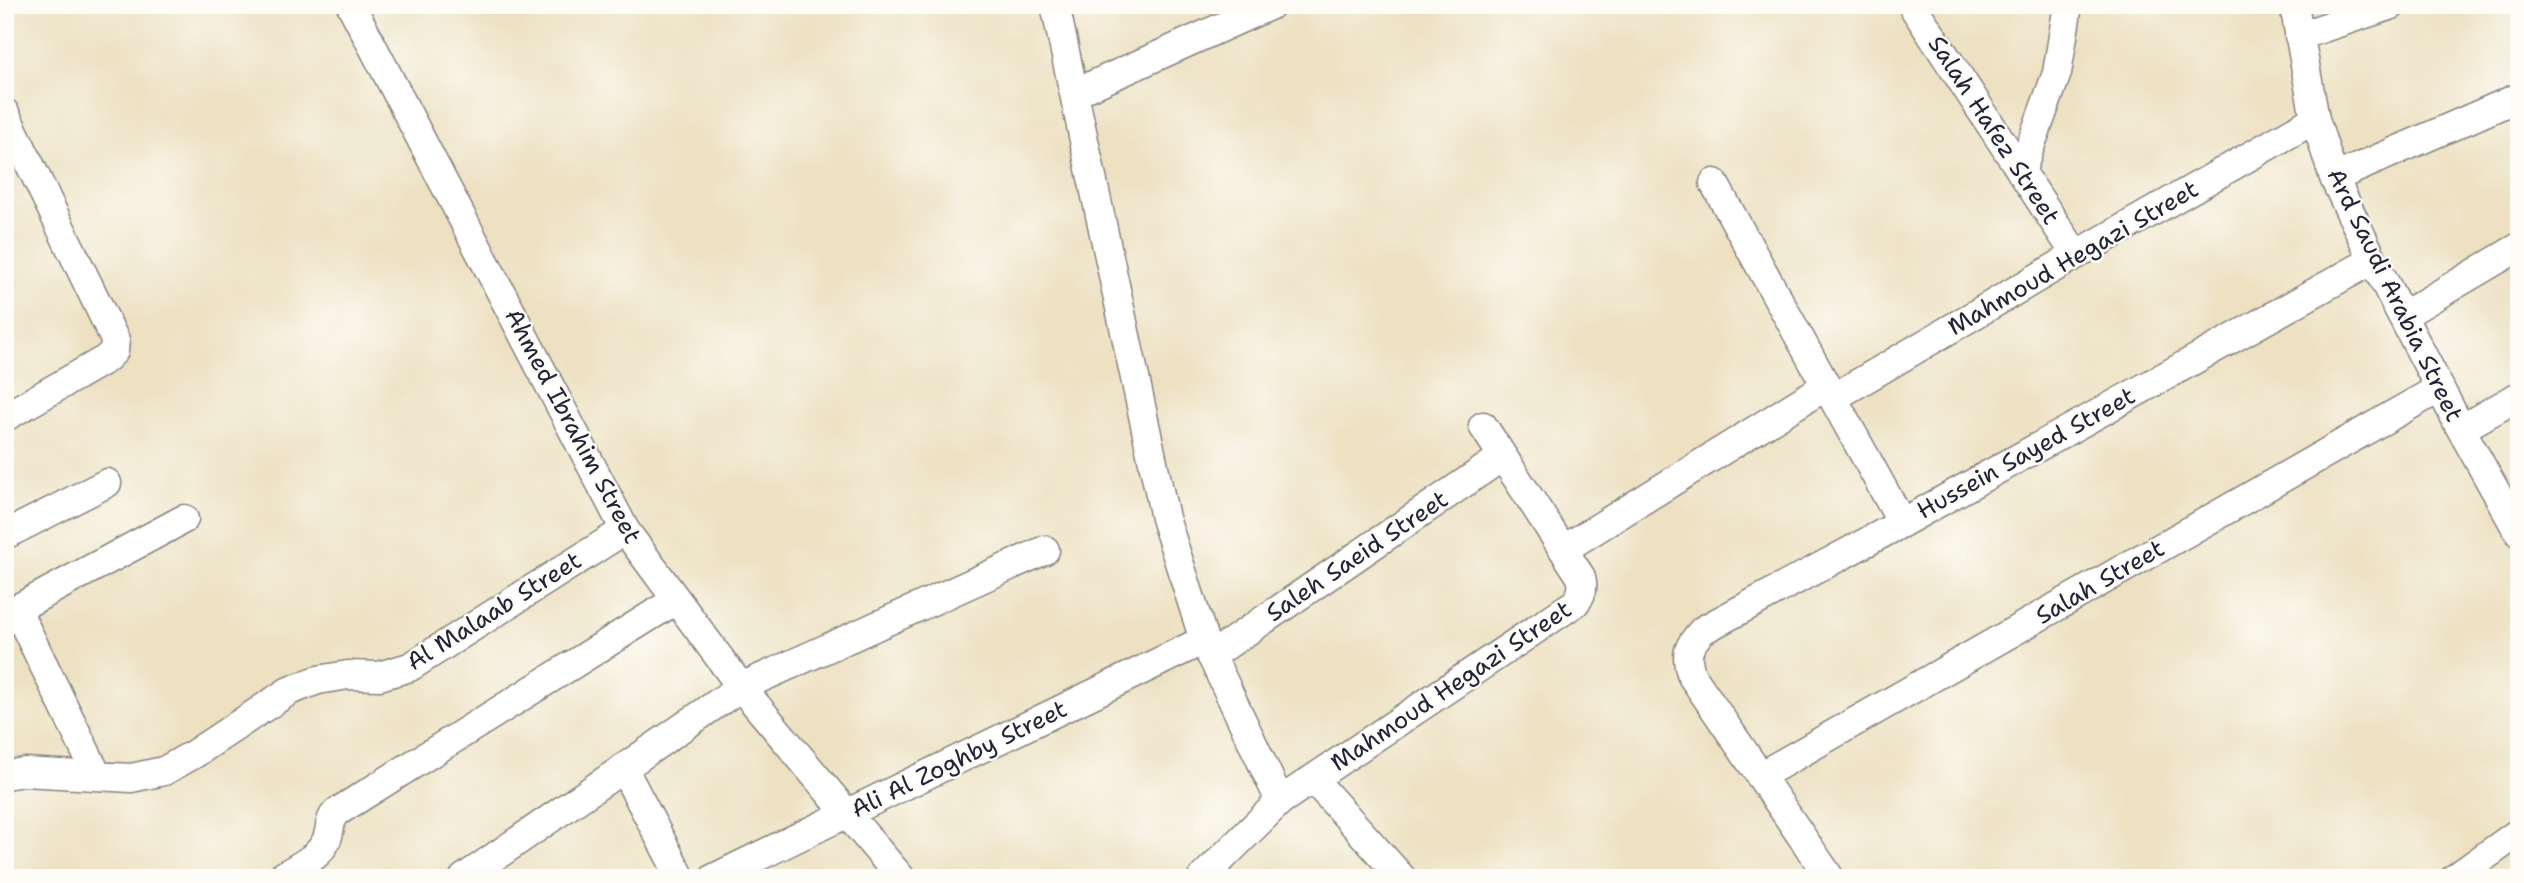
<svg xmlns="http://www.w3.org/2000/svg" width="2524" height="883" font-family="'Shantell Sans',sans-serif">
<rect width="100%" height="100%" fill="#fdfcf7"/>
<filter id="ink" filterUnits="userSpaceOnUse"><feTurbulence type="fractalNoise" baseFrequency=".0143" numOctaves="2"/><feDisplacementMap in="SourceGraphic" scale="14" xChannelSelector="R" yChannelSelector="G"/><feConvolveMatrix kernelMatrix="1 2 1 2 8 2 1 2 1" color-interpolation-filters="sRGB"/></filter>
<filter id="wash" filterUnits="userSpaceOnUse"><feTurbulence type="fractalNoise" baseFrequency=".00686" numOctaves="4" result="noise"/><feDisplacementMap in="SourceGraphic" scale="28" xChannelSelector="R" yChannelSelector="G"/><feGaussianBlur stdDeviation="1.57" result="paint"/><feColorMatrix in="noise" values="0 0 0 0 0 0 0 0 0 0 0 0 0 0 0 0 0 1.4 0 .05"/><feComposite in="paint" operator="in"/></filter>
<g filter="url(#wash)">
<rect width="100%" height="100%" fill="#ede1c2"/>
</g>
<g filter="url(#ink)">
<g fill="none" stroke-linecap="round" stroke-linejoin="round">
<defs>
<path id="street" d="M 351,5 L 625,530 L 741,687 L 901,878
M 1055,5 L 1165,518 L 1204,640 L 1280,801
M 1912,5 L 2076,255
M 2294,5 L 2315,119 L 2334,178 L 2373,260 L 2461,429 L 2519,533
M 2299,36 L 2392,5
M 1075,93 L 1271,5
M 5,113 L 115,340 L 114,351 L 106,359 L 5,417
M 2021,172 L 2057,73 L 2068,5
M 2334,178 L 2519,97
M 1714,183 L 1902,523
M 2402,316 L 2519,247
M 1833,398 L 2076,255 L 2315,119
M 2461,429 L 2519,396
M 5,535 L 107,483
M 1564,549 L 1826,386
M 17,610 L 97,775
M 5,615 L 184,519
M 1211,656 L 1502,457
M 623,768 L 681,878
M 5,775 L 24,772 L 131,778 L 164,771 L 194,754 L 289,691 L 318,680 L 348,675 L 379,676 L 410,667 L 625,530
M 1760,776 L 2440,388
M 1313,779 L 1402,878
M 280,878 C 295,868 317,859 325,843 C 332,832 327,821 337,812 L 676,600
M 464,878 L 741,687 L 1045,550
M 714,878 L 1204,640
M 1202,878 L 1280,801 L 1575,603 C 1582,595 1584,587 1581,577 L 1483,426
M 1830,878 L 1692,676 C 1684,654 1688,646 1703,630 L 1902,523 L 2373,260
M 2455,878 L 2519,832"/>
</defs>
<use href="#street" stroke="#88827e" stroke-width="31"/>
<use href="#street" stroke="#fff" stroke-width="28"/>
</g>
</g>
<g text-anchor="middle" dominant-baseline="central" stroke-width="5" stroke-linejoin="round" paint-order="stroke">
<g font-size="24" fill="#22223b" stroke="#fdfcf7">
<text transform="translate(1994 130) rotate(57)">Salah Hafez Street</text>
<text transform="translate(2073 258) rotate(-30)">Mahmoud Hegazi Street</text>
<text transform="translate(2395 295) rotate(64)">Ard Saudi Arabia Street</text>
<text transform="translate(573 426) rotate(62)">Ahmed Ibrahim Street</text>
<text transform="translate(2026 453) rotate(-29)">Hussein Sayed Street</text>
<text transform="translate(1357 556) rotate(-34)">Saleh Saeid Street</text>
<text transform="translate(2100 582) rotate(-30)">Salah Street</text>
<text transform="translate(494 611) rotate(-32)">Al Malaab Street</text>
<text transform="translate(1451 686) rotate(-34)">Mahmoud Hegazi Street</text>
<text transform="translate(959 759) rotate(-26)">Ali Al Zoghby Street</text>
</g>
</g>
<rect width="2524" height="883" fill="none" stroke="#fdfcf7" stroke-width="28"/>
</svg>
